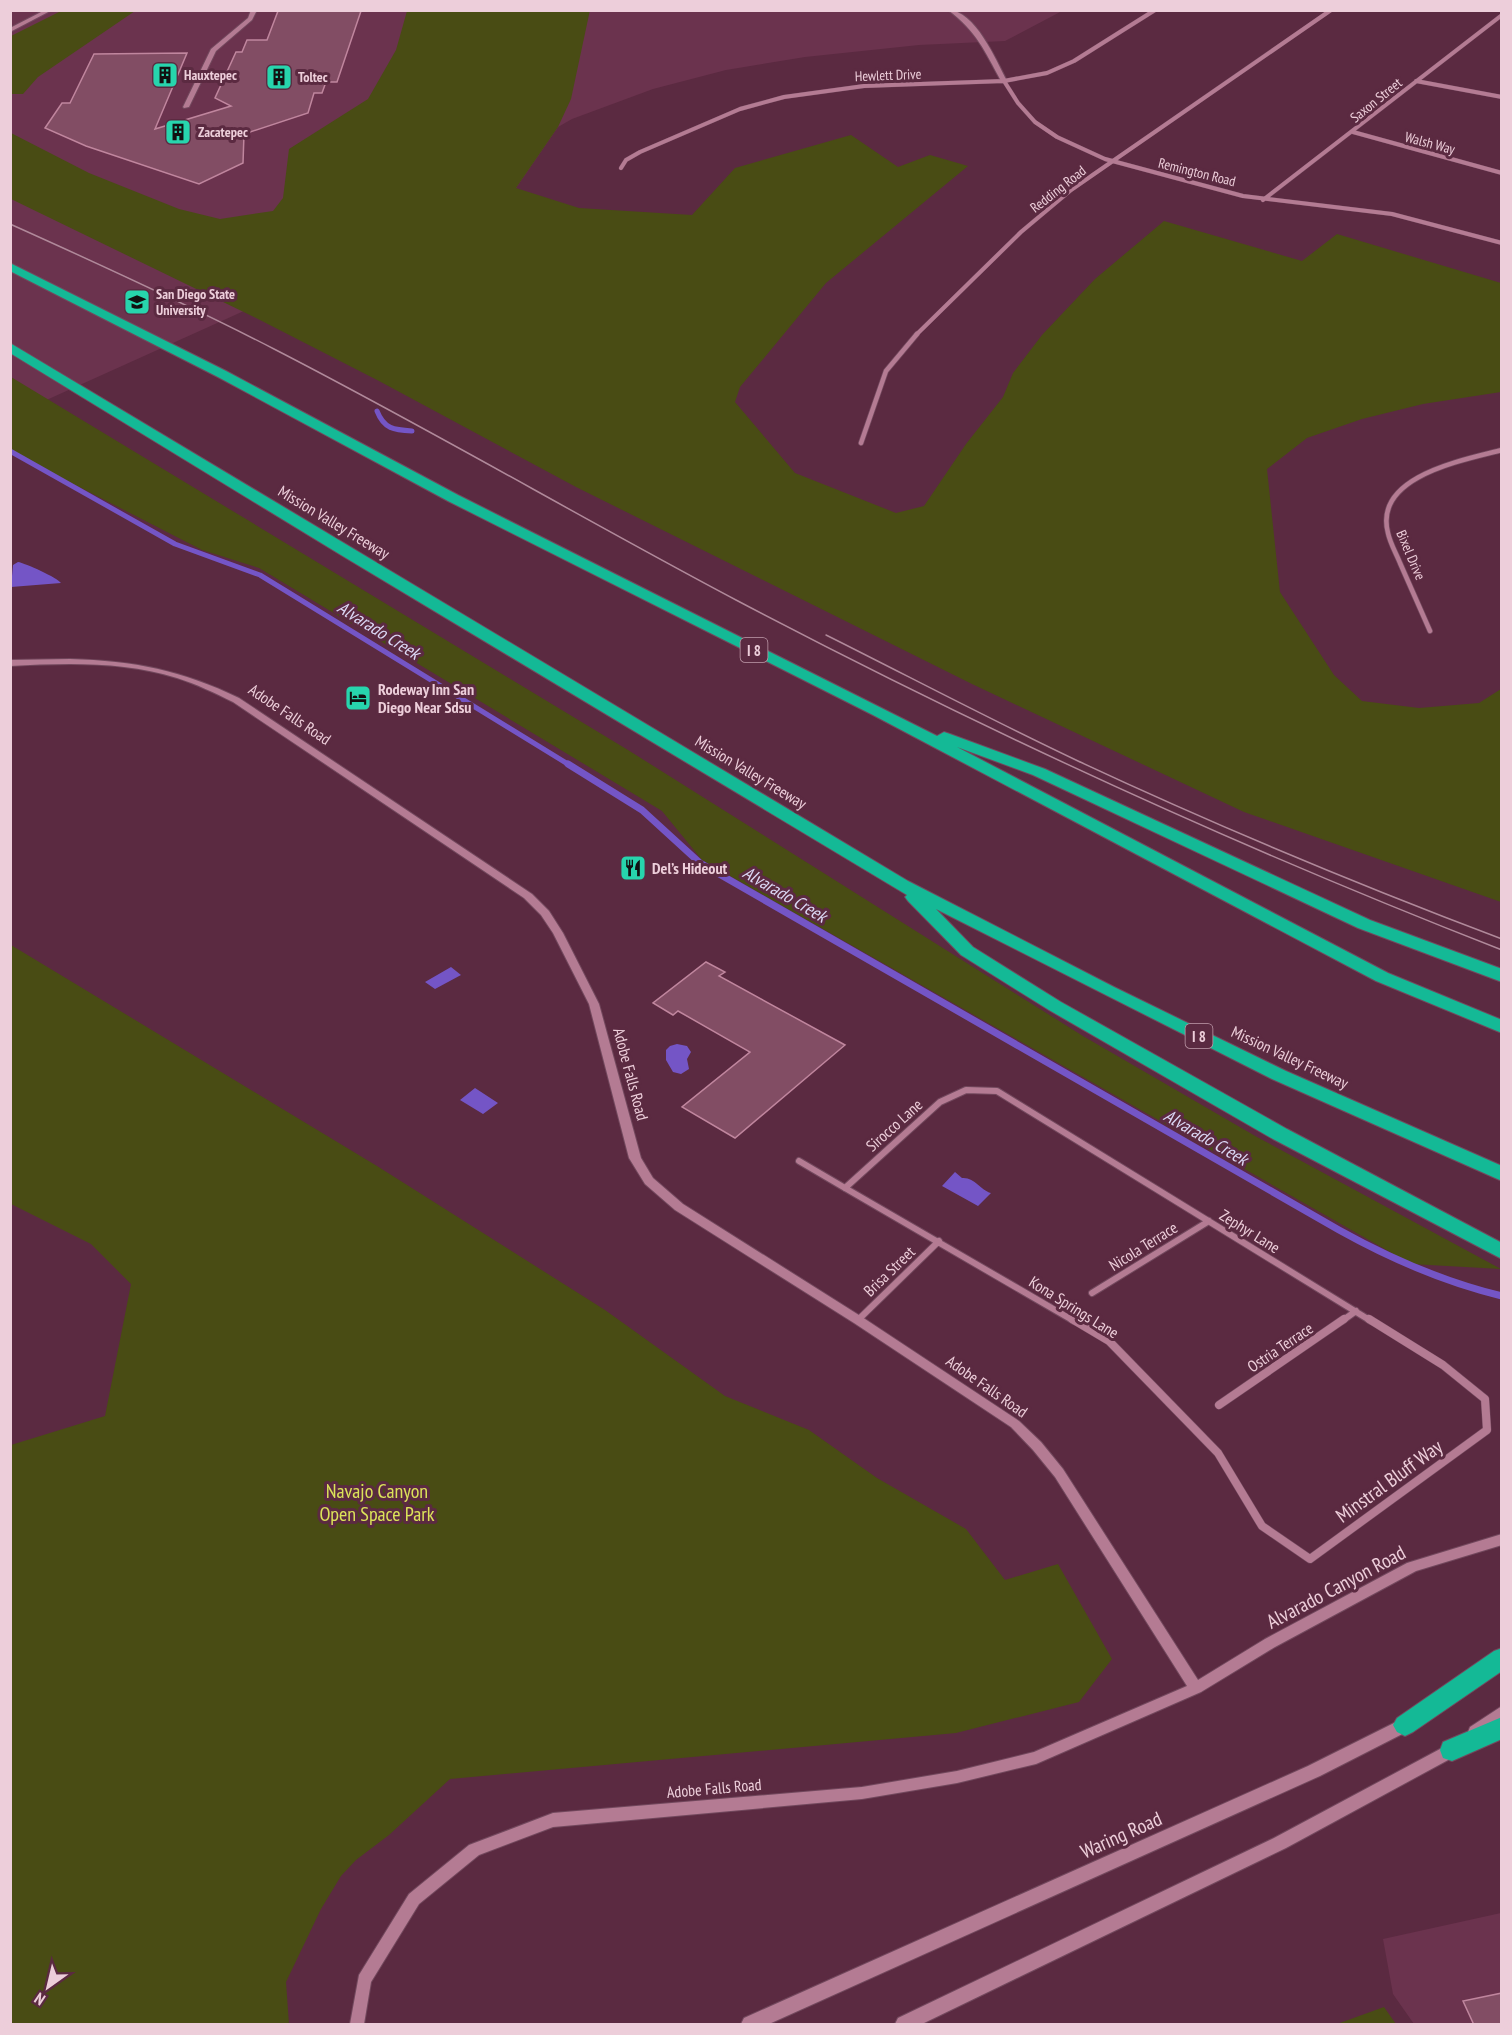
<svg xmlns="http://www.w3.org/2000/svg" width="1512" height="2035" font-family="'PT Sans Narrow',sans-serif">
<rect width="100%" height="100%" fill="#5b2a41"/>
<path fill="#6b334e" d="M 10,11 L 1062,11 L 1005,41 L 919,45 L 805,57 L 726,70 L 653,89 L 572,119 L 558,127 L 516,188 L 11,416 Z
M 1501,1913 L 1501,2024 L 1414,2024 L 1393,1994 L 1383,1939 Z"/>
<path fill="#494c14" d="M 590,10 L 571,99 L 558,127 L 516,188 L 579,208 L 692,215 L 735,168 L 851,135 L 898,167 L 930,155 L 968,166 L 826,283 L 740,387 L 735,402 L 795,473 L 896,513 L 924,506 L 966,444 L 1003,397 L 1013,373 L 1042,335 L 1095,279 L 1164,221 L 1302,261 L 1337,234 L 1501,283 L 1501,392 L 1423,404 L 1362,419 L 1307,438 L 1267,469 L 1280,592 L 1334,675 L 1362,701 L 1419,708 L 1479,703 L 1501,689 L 1501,902 L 1244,812 L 972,684 L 576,487 L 379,381 L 258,319 L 11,199 L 11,133 L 89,173 L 179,209 L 220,219 L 273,211 L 283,198 L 289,149 L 368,99 L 396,50 L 407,11 Z
M 61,11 L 135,11 L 38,77 L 23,94 L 11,94 L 11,36 Z
M 11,377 L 628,750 L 1083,1036 L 1257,1137 L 1501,1269 L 1411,1264 L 702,860 L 662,811 L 259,568 L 202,550 L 11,452 Z
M 11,945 L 377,1166 L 605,1310 L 725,1396 L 809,1430 L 877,1478 L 966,1529 L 1005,1580 L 1058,1564 L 1112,1659 L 1079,1702 L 956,1733 L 450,1779 L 389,1835 L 356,1860 L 341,1876 L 321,1909 L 286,1982 L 289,2024 L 11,2024 L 11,1445 L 105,1416 L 131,1284 L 91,1244 L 11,1204 Z
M 1384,2007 L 1396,2024 L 1337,2024 Z"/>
<path fill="#7455c6" d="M 18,562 C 25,563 58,578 61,583 L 11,587 L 13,565 Z
M 451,967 L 461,975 L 435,989 L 425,982 Z
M 677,1044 L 687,1046 L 691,1052 L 687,1059 L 689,1069 L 681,1074 L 673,1072 L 666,1060 L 666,1050 L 670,1046 Z
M 475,1088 L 498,1103 L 483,1114 L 460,1100 Z
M 955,1172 L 962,1178 C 975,1177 980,1190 991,1193 L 978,1206 L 942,1186 Z"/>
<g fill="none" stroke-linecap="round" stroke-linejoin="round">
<path stroke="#7455c6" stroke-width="5" d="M 377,411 C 384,429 394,430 412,431
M 10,451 L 175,544 L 260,575 L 571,766"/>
<path stroke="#7455c6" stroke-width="7" d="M 568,764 L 642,810 L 700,863 L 1339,1230 C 1391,1259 1444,1282 1502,1296"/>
</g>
<path fill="#824d64" stroke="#c0869e" stroke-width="1.5" d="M 278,11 L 361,11 L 337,82 L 326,82 L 322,93 L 314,93 L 308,113 L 244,134 L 243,163 L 199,184 L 86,146 L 45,128 L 62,103 L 70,103 L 94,54 L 187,53 L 155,129 L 231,106 L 215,98 L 236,52 L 242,52 L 247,40 L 267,40 Z
M 706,962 L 725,972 L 719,976 L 845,1045 L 735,1138 L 682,1107 L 750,1052 L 678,1011 L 673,1015 L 653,1003 Z
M 1502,1993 L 1502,2025 L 1474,2025 L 1463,2001 Z"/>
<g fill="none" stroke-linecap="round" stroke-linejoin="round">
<defs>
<path id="minor-far3" d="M 1004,81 L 1018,103 L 1035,122 L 1057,137 L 1105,159 L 1243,196 L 1392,214 L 1502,243
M 1416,81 L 1502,97
M 1353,132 L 1502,173
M 621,168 L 626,160 L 640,152 L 740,109 L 784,97 L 864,86 L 1004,81 L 1047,73 L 1074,61 L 1155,10
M 1263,200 L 1502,15
M 916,335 L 1021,232 L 1071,190 L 1331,10"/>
<path id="minor-far2" d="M 861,443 L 886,371 L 917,334
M 1430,631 C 1420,608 1410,586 1400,563 C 1396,553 1390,543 1388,533 C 1373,476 1464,460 1502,450"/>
<path id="minor-far1" d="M 799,1161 L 845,1188
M 845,1188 L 1074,1321
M 845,1188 L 940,1102 L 966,1090 L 997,1091 L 1371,1321
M 1092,1293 L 1209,1221
M 858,1320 L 939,1241
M 1342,1321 L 1356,1311"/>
<path id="minor" d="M 1072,1319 L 1109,1341 L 1218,1453 L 1262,1526 L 1310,1559 L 1487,1430 L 1485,1399 L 1443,1365 L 1369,1319
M 1219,1405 L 1344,1319"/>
<path id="tertiary" d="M 45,10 L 52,10 L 10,32 L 10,28 Z
M 251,10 L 257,10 L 252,20 L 216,51 L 189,107 L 184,108 L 183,107 L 211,49 L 248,18 Z
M 948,10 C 975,10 996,60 1007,81 L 1006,82 L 1001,81 C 984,50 977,32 948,10 Z
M 70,659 C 135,661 181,670 239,698 L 532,894 L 549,911 L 563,933 L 599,1004 L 641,1158 L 653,1178 L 683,1204 L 862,1317 L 1019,1421 L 1041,1442 L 1063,1469 L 1198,1680 L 1265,1639 L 1407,1563 L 1502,1534 L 1502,1545 L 1416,1571 L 1275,1647 L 1201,1692 L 1036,1764 L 957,1783 L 862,1799 L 553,1827 L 479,1855 L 419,1904 L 371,1982 L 364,2024 L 350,2024 L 359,1975 L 409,1894 L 469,1845 L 553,1813 L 862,1787 L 957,1771 L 1034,1752 L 1187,1686 L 1055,1477 L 1033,1450 L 1011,1427 L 854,1323 L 675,1210 L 645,1184 L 629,1158 L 589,1004 L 553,933 L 541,915 L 524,898 L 233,702 C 215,693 196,684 177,678 C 123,661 66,663 10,666 L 10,660 Z"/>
<path id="secondary" d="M 1502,1706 L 1502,1722 L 1476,1739 L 1470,1737 L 1468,1732 L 1470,1727 Z
M 1410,1715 L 1416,1717 L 1418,1722 L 1416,1727 L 1320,1776 L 769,2024 L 741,2024 L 744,2018 L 1308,1766 Z
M 1455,1741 L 1461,1743 L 1463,1748 L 1461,1753 L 1286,1848 L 922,2024 L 895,2024 L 898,2018 L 1274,1838 Z"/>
<path id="motorway" d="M 10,263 L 226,371 L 458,495 L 937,736 L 944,732 L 950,734 L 1045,769 L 1370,920 L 1502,969 L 1502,982 L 1358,928 L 1033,775 L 957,747 L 1388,973 L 1502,1020 L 1502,1033 L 1376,981 L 873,715 L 448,501 L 218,377 L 10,271 Z
M 10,343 L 908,881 L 1114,987 L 1286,1071 L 1502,1166 L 1502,1181 L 1272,1079 L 936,909 L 973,947 L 1061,1002 L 1287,1129 L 1502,1243 L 1502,1259 L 1273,1139 L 1049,1010 L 961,955 L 908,901 L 905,897 L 907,895 L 341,555 L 10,353 Z
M 1502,1648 L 1502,1671 L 1413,1732 L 1405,1736 L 1397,1732 L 1393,1725 L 1397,1718 L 1494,1651 Z
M 1502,1717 L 1502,1739 L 1452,1761 L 1443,1758 L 1440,1750 L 1443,1742 Z"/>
</defs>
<use href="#minor-far3" stroke="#72485d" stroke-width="4.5"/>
<use href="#minor-far2" stroke="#72485d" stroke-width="6"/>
<use href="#minor-far1" stroke="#72485d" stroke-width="8"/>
<use href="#minor" stroke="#72485d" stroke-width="9"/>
<use href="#tertiary" stroke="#72485d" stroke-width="2"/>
<use href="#secondary" stroke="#72485d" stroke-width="2"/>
<use href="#motorway" stroke="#72485d" stroke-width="2"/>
<use href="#minor-far3" stroke="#b47b93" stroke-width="4"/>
<use href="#minor-far2" stroke="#b47b93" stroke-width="4.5"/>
<use href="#minor-far1" stroke="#b47b93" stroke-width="6"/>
<use href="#minor" stroke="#b47b93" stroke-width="8"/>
<use href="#tertiary" fill="#b47b93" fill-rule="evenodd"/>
<use href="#secondary" fill="#b47b93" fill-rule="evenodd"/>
<use href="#motorway" fill="#14b996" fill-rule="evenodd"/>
<path stroke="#b0899a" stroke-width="1.5" d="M 10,224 C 99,264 187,304 274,349 C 430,429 581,518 736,600 C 985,731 1240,848 1502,950
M 826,635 C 910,677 993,721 1078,761 C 1217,826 1359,885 1502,939"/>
</g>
<defs>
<symbol id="building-square" viewBox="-11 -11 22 22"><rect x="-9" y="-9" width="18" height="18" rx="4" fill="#27d5ad" stroke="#5b2a41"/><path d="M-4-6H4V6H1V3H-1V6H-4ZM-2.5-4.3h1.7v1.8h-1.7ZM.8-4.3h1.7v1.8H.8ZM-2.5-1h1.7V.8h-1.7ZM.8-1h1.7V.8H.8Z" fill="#111"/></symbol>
<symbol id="university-square" viewBox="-11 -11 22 22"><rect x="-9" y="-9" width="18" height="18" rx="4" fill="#27d5ad" stroke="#5b2a41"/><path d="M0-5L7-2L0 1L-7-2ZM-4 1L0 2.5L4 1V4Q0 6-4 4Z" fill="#111"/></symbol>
<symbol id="hotel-square" viewBox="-11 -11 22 22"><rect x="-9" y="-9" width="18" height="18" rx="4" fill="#27d5ad" stroke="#5b2a41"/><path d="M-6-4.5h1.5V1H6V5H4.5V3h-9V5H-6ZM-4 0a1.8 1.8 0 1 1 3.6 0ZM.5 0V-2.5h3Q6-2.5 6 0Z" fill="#111"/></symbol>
<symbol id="restaurant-square" viewBox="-11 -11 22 22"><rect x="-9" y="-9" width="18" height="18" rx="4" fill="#27d5ad" stroke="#5b2a41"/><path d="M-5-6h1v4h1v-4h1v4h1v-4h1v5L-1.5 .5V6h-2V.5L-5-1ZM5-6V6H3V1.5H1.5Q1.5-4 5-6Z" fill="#111"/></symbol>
</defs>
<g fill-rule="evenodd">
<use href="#building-square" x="150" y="60" width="30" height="30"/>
<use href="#building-square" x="264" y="62" width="30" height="30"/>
<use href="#building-square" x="163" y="117" width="30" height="30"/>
<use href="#university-square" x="122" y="287" width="30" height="30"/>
<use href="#hotel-square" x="343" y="683" width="30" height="30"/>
<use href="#restaurant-square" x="618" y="853" width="30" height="30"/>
</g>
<g text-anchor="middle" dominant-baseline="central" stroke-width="6" stroke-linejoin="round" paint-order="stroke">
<g font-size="14" font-weight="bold" fill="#edceda" stroke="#5b2a41" text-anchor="start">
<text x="184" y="75">Hauxtepec</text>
<text x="298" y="77">Toltec</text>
<text x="198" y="132">Zacatepec</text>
<text x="156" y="294">San Diego State<tspan x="156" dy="16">University</tspan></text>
</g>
<g font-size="14" fill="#edceda" stroke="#5b2a41">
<text transform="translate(888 75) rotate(-2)">Hewlett Drive</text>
<text transform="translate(1376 100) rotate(-39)">Saxon Street</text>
<text transform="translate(1430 143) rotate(15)">Walsh Way</text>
<text transform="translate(1197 172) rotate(14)">Remington Road</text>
<text transform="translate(1058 189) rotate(-38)">Redding Road</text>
<text transform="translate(1411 555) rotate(67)">Bixel Drive</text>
</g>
<g fill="#5b2a41" stroke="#c19dac" stroke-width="1.5">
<rect x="740.5" y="638" width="27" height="24" rx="4.5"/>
<rect x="1185.5" y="1024" width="27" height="24" rx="4.5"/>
</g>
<g font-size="15" font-weight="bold" fill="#edceda">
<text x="754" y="650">I 8</text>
<text x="1199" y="1036">I 8</text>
</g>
<g font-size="16" fill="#edceda" stroke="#5b2a41">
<text transform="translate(334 522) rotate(31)">Mission Valley Freeway</text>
<text transform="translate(290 714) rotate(34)">Adobe Falls Road</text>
<text transform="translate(751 772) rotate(31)">Mission Valley Freeway</text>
<text transform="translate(1290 1057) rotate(25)">Mission Valley Freeway</text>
<text transform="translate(631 1074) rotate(75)">Adobe Falls Road</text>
<text transform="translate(894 1125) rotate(-42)">Sirocco Lane</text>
<text transform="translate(1250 1231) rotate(32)">Zephyr Lane</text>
<text transform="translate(1143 1246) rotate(-32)">Nicola Terrace</text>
<text transform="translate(889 1271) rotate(-44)">Brisa Street</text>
<text transform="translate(1074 1307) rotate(32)">Kona Springs Lane</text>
<text transform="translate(1280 1347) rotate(-34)">Ostria Terrace</text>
<text transform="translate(987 1386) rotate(35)">Adobe Falls Road</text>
<text transform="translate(714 1788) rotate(-5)">Adobe Falls Road</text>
</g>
<g font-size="16" font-weight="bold" fill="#edceda" stroke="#5b2a41" text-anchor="start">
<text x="378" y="689">Rodeway Inn San<tspan x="378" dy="18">Diego Near Sdsu</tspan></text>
<text x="652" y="868">Del’s Hideout</text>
</g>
<g font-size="18" font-style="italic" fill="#dbd7f4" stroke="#5b2a41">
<text transform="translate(379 630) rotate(32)">Alvarado Creek</text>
<text transform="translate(785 894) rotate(30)">Alvarado Creek</text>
<text transform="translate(1206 1137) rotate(30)">Alvarado Creek</text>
</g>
<g font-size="20" fill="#edceda" stroke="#5b2a41">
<text transform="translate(1389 1481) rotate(-36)">Minstral Bluff Way</text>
<text transform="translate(1336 1587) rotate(-28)">Alvarado Canyon Road</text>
<text transform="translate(1121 1835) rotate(-24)">Waring Road</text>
</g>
<g font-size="20" fill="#dbe359" stroke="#5b2a41">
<text x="377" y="1491">Navajo Canyon<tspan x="377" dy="23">Open Space Park</tspan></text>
</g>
</g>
<rect width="1512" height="2035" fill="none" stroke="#edceda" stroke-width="24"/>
<g transform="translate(48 1987) rotate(214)" stroke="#5b2a41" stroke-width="4.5" paint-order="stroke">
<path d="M0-4.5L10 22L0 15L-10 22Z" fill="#edceda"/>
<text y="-9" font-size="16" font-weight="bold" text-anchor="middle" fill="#edceda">N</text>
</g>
</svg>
